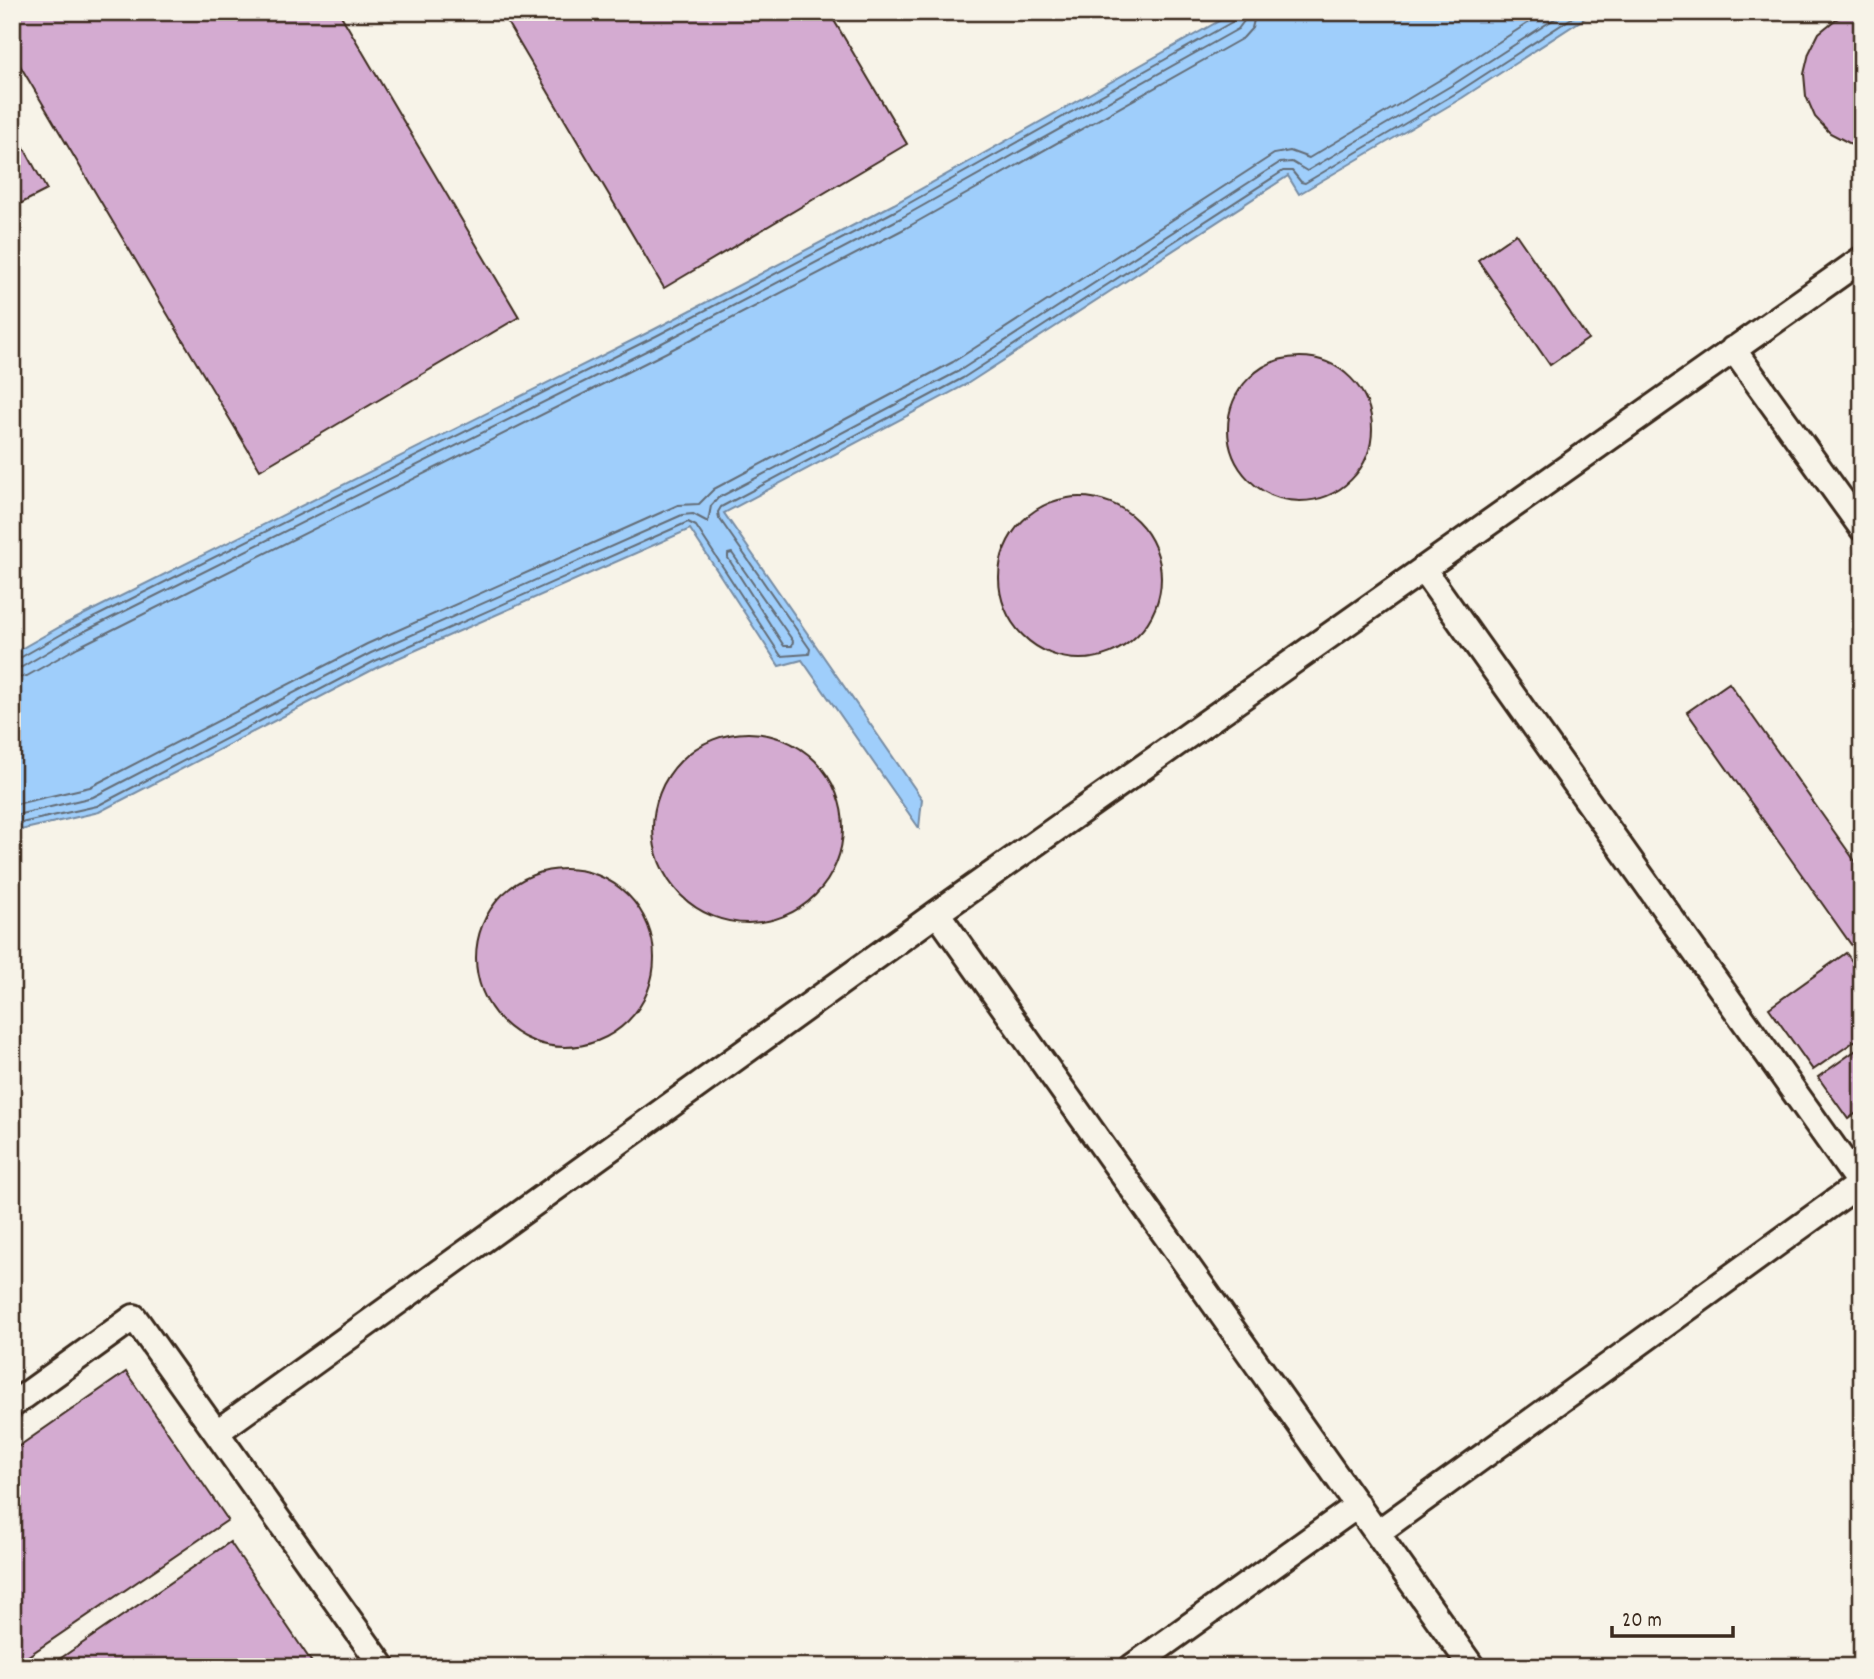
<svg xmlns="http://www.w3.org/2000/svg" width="1874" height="1679" font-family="Dekko,sans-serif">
<rect width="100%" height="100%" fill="#f7f3e8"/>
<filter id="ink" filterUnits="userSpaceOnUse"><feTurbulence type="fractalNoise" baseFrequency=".0143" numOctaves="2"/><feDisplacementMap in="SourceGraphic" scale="14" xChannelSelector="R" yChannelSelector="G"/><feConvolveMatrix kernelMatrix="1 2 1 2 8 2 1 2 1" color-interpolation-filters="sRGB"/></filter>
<g filter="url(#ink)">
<path fill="#9fcefb" stroke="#778ca3" stroke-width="2" d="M 1235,12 L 1594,12 L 1462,98 L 1299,194 L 1288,176 L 967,384 L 724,513 L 922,799 L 919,828 L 802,660 L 779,666 L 690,529 L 378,667 L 99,812 L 12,832 L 12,654 L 65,624 L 653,330 L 894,204 Z"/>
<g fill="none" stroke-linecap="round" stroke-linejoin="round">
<path stroke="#636c76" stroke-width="2" d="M 732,553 L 793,641 L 792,646 L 784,646 L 728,558 L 728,554 Z
M 12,660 L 18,659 L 69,630 L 656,336 L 897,210 L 1232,22 L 1237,12
M 12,669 L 22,667 L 73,637 L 660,344 L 901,218 L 1238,29 L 1244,21 L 1246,12
M 12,679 L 27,676 L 78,647 L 665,353 L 906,228 L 1243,38 L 1252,28 L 1256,12
M 12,805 L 90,787 L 367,644 L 678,505 L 699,504 L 714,489 L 953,362 L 1274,154 L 1290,151 L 1309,158 L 1448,75 L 1545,12
M 12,816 L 93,797 L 371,653 L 682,515 L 693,514 L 708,522 L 711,506 L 718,498 L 959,371 L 1279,163 L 1292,162 L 1307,171 L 1454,84 L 1565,12
M 12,825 L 97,806 L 375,661 L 688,522 L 696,526 L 781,656 L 809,654 L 810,649 L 719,518 L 718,512 L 721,507 L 963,378 L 1283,171 L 1292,171 L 1301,182 L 1305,183 L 1458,92 L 1581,12"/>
</g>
<path fill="#d4abd1" stroke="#3b2a1e" stroke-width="2" d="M 12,12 L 339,12 L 519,317 L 260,470 L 12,52 Z
M 501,12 L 829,12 L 907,144 L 664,288 Z
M 1851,12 L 1862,12 L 1862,146 L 1851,144 L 1830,133 L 1815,117 L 1806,96 L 1804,74 L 1809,53 L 1819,33 L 1836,19 Z
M 12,126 L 47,190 L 12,208 Z
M 1516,234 L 1588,339 L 1550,365 L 1478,260 Z
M1228 429a72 72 0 1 1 144 0a72 72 0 1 1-144 0Z
M999 578a81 81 0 1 1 162 0a81 81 0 1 1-162 0Z
M 1729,683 L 1862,871 L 1862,960 L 1687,712 Z
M653 828a95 95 0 1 1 190 0a95 95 0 1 1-190 0Z
M476 958a89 89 0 1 1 178 0a89 89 0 1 1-178 0Z
M 1846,953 L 1862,975 L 1862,1036 L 1813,1070 L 1769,1008 Z
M 1862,1046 L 1862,1109 L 1848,1119 L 1818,1077 Z
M 126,1372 L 228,1520 L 12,1667 L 12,1451 Z
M 230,1542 L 315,1667 L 48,1667 Z"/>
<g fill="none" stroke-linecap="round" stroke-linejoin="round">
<defs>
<path id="service" d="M 1733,349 L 1862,528
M 1423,569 L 1862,1187
M 937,913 L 1472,1667
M 12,1405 L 134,1317 L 383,1667
M 217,1432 L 937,913 L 1862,259
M 1377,1533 L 1862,1182
M 1132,1667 L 1358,1505"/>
</defs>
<use href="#service" stroke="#3b2a1e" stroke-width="30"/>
<use href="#service" stroke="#f7f3e8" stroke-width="24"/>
</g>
</g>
<rect width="1874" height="1679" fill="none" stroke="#f7f3e8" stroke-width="42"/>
<rect x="21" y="21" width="1832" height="1637" fill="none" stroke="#3b2a1e" stroke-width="2.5" filter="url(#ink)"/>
<path d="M1612 1626v10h121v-10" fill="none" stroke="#3b2a1e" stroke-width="3.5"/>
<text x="1622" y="1626" font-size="21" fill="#3b2a1e" stroke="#f7f3e8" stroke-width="5" paint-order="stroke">20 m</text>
</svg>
